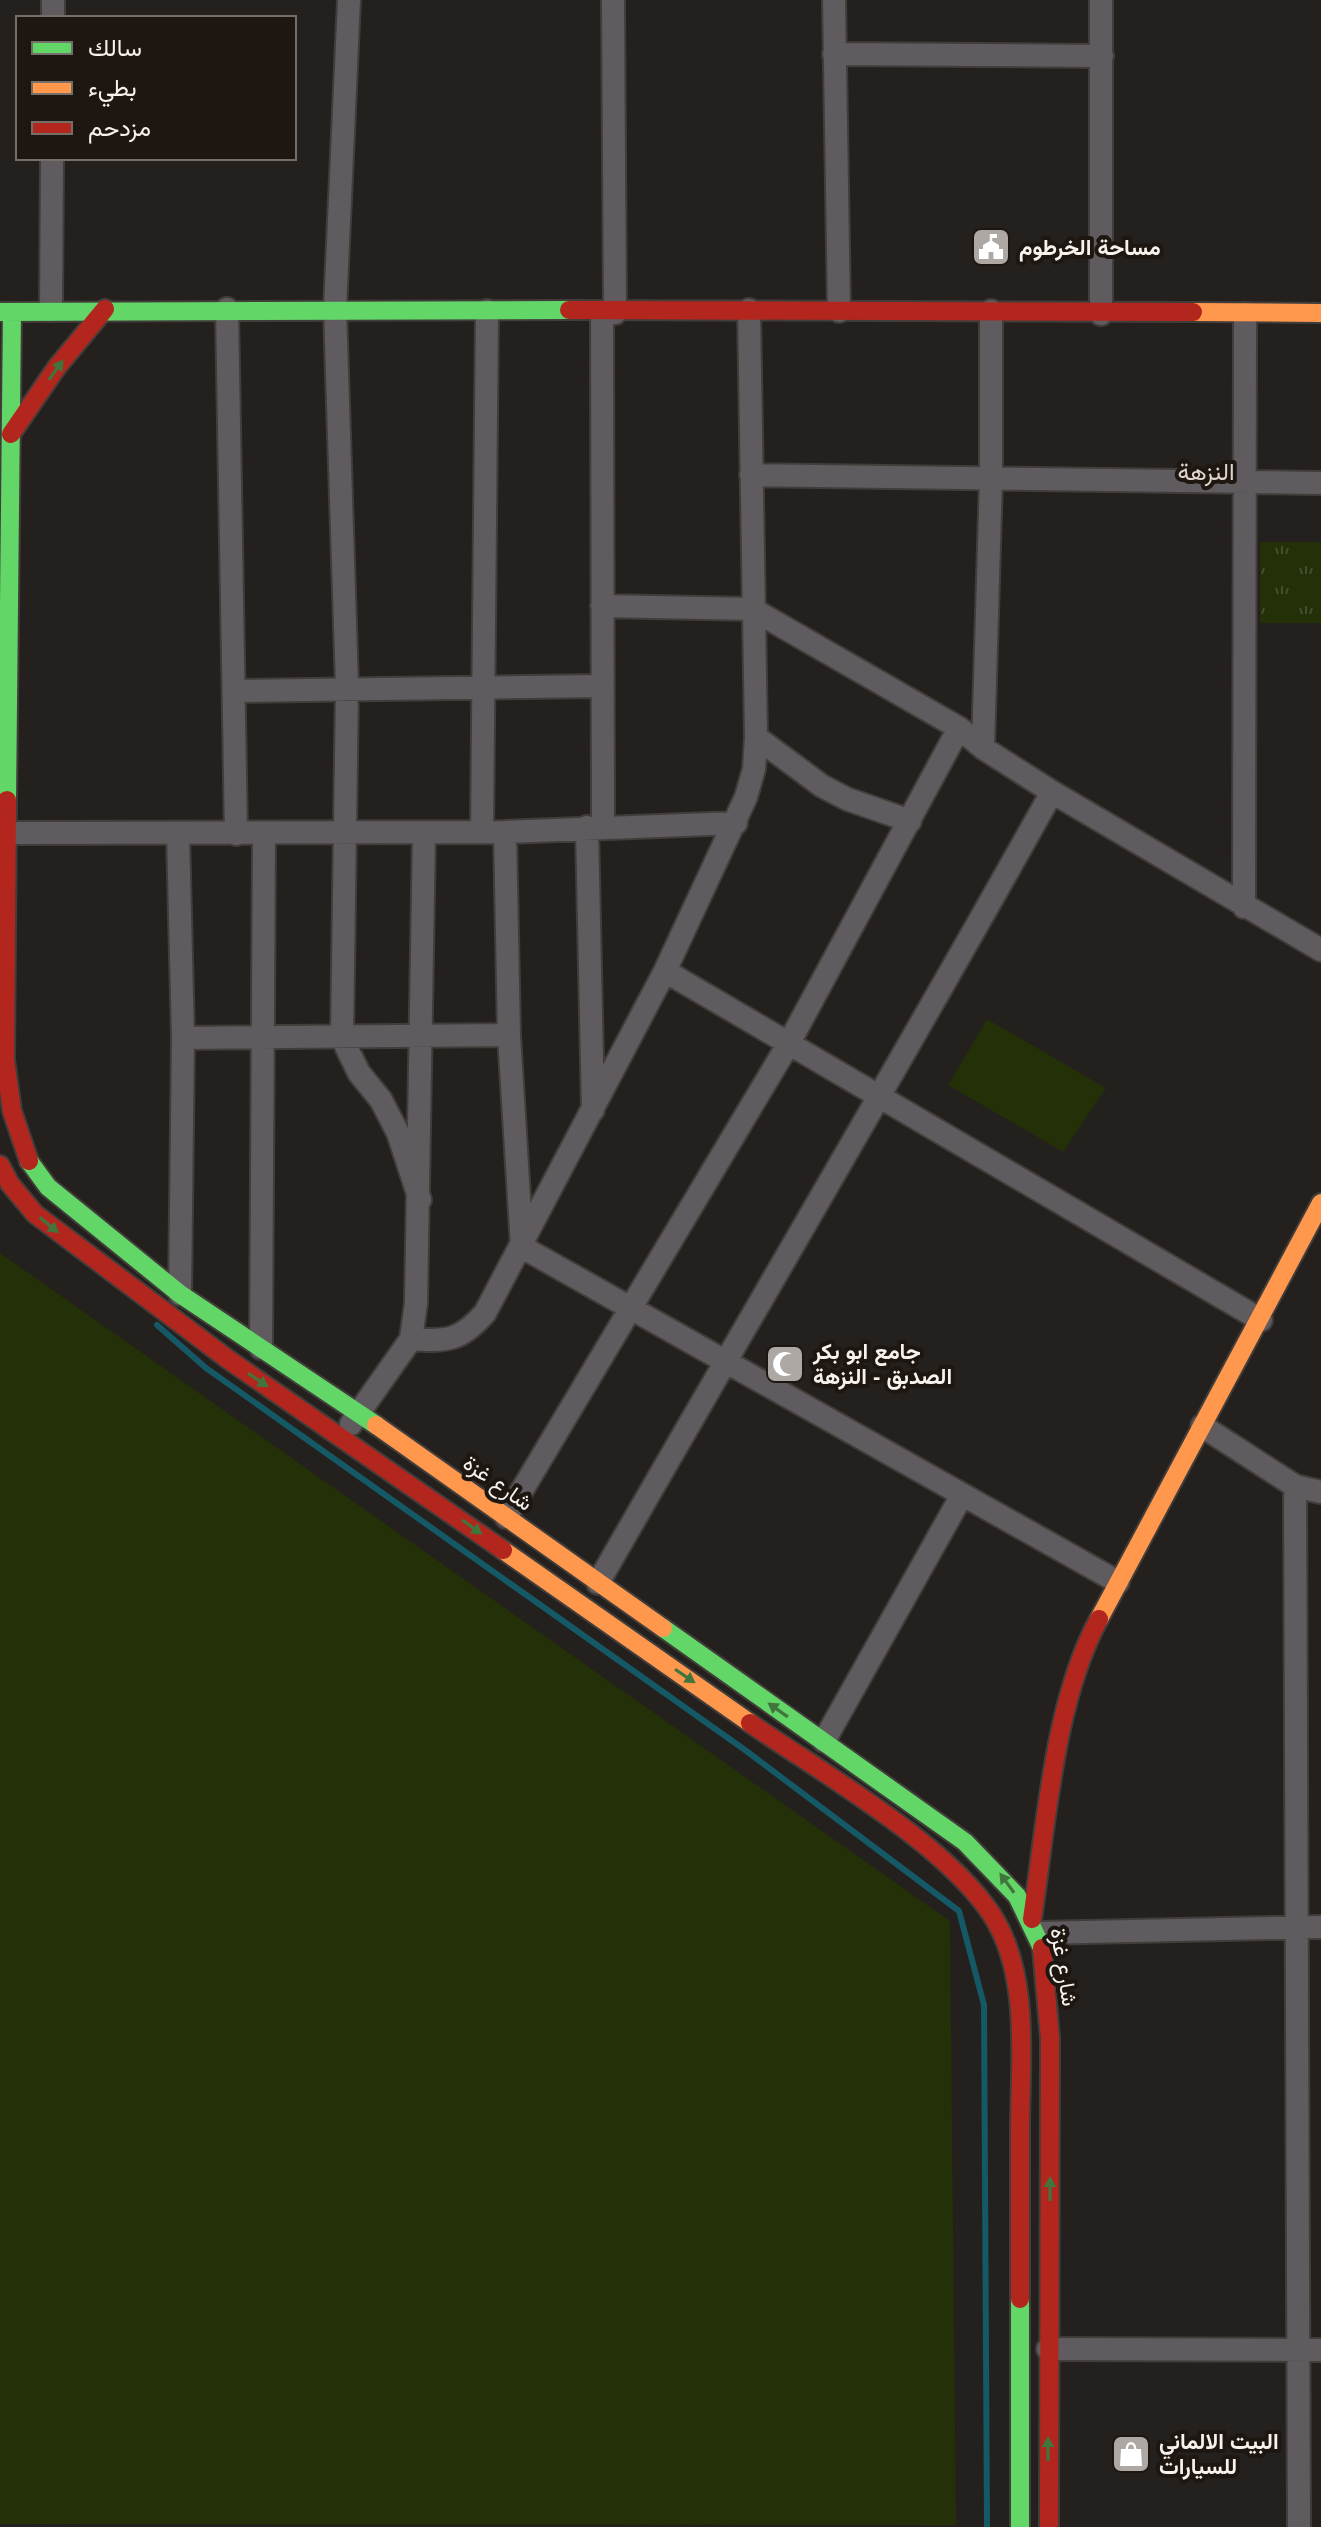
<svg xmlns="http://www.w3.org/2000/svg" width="1321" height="2527" font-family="Helvetica,Vazirmatn,sans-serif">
<defs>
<pattern id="grass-tufts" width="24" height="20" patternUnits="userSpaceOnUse" patternTransform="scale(2)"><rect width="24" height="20" fill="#233008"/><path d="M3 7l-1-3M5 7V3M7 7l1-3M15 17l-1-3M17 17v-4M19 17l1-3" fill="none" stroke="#444e2c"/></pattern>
</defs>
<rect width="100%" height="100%" fill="#24201d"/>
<path fill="url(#grass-tufts)" d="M 1260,542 L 1321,542 L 1321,623 L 1260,623 Z"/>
<path fill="#233008" d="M 987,1019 L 1106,1088 L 1063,1152 L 948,1085 Z
M 0,1253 L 950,1921 L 956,2525 L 0,2524 Z"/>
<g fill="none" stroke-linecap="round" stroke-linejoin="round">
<path stroke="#155866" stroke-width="6" d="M 157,1325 L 206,1368 L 745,1750 L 959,1911 L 984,2005 L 987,2527"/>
<defs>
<path id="street" d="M 349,0 L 335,309 L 347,687 L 342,1038 L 359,1073 L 381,1100 L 398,1133 L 420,1200
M 613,0 L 615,313
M 834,0 L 839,311
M 1101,0 L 1101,314
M 53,18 L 53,0
M 834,54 L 1102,56
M 227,309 L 236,834
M 51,310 L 52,158
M 602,312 L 603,827
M 751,475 L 1321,483
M 602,606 L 752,609 L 959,728 L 983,748 L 1052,792 L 1321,950
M 234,691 L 602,686
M 756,737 L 822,786 L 847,799 L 910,821
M 983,748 L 991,478 L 991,311
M 587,827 L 593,1110
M 482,832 L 487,311
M 505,832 L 509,1035 L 522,1247 L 1118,1582
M 5,833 L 505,832 L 736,823
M 178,834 L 183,1038 L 180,1294
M 1244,907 L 1245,314
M 665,971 L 1261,1320
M 183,1038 L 509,1035
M 411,1339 C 448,1342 461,1340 485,1313 L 665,971 L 746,797 L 754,769 L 756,737 L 749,310
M 261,1348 L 264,833
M 351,1424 L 411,1339 L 416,1303 L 424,833
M 1202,1426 L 1295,1486 L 1321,1492
M 1295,1486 L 1299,2527
M 506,1517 L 789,1043 L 959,728
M 598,1583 C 749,1319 904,1058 1052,792
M 824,1741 L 962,1495
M 1038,1933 L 1321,1927
M 1048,2349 L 1321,2350"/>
<path id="fast" d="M 0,312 L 569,310
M 7,800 L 12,312
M 29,1161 L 48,1187 L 180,1294 L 376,1425
M 663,1628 L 965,1842 L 1017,1896 L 1042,1948
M 1020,2299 L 1020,2527"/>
<path id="slow" d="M 1193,312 L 1321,313
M 376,1425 L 663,1628
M 503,1550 L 750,1723
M 1099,1619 L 1321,1203"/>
<path id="jam" d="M 569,310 L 1193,312
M 11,434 L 57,367 L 105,309
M 7,800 L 5,1060 L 12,1111 L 29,1161
M 0,1165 L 10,1184 L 35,1214 L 229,1360 L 503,1550
M 750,1723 C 822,1773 945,1843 992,1915 C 1031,1976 1020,2060 1020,2129 C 1020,2185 1020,2242 1020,2299
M 1032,1919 C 1046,1826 1054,1701 1099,1619
M 1042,1948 L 1050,2038 L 1049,2527"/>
</defs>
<use href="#street" stroke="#413d3b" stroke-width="26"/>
<use href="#fast" stroke="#413d3b" stroke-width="22"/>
<use href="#slow" stroke="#413d3b" stroke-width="22"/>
<use href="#jam" stroke="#413d3b" stroke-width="22"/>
<use href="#street" stroke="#605b5f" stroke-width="22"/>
<use href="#fast" stroke="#63d668" stroke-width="18"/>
<use href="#slow" stroke="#ff974d" stroke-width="18"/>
<use href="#jam" stroke="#b3261e" stroke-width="18"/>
</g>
<defs><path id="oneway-solid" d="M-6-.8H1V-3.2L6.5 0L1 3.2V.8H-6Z" transform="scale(2)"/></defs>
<g fill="#40763c">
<use href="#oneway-solid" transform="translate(56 370) rotate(-54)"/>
<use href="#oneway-solid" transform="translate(49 1225) rotate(40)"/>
<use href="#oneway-solid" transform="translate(258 1380) rotate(34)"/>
<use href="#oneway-solid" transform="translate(472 1527) rotate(36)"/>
<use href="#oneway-solid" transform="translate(685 1676) rotate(34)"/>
<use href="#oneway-solid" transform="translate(778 1710) rotate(-145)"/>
<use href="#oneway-solid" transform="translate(1007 1883) rotate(-126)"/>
<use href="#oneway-solid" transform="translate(1050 2189) rotate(-90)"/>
<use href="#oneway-solid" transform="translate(1048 2449) rotate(-90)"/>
</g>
<defs>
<symbol id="civic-square" viewBox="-11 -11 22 22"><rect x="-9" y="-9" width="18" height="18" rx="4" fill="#aea8a5" stroke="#1e1711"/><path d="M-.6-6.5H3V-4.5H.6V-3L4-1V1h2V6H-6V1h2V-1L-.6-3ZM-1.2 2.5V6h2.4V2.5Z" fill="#fff"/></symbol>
<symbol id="mosque-square" viewBox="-11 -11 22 22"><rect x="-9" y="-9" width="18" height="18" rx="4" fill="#aea8a5" stroke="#1e1711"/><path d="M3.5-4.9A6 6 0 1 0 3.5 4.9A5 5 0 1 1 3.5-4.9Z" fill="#fff"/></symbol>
<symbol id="shop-square" viewBox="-11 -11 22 22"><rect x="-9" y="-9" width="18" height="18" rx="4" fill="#aea8a5" stroke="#1e1711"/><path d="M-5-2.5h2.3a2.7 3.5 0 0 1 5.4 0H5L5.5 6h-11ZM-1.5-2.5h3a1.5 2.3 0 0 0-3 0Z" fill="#fff"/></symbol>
</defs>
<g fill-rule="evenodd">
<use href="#civic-square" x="969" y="225" width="44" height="44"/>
<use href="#mosque-square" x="763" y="1342" width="44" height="44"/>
<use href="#shop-square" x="1109" y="2432" width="44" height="44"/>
</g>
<g text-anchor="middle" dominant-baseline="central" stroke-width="8" stroke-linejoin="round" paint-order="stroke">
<g font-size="22" font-weight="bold" fill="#f8f2ee" stroke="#1e1711" text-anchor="start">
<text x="1019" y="247">مساحة الخرطوم</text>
<text x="813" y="1351">جامع ابو بكر<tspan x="813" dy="25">الصدبق - النزهة</tspan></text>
<text x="1159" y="2441">البيت الالماني<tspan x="1159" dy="25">للسيارات</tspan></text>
</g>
<g font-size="22" fill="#f8f2ee" stroke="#1e1711">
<text transform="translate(498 1483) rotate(35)">شارع غزة</text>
<text transform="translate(1064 1967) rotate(81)">شارع غزة</text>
</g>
<g font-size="24" fill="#dfd5cc" stroke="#1e1711">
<text x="1206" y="471">النزهة</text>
</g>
</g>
<rect x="16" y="16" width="280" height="144" fill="#1e1711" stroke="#756f69" stroke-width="2"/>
<rect x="32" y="42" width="40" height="12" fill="#63d668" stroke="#756f69" stroke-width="2"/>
<text x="88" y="56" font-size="24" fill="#f8f2ee">سالك</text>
<rect x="32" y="82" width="40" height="12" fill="#ff974d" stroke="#756f69" stroke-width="2"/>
<text x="88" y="96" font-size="24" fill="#f8f2ee">بطيء</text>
<rect x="32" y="122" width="40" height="12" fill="#b3261e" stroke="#756f69" stroke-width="2"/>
<text x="88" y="136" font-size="24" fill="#f8f2ee">مزدحم</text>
</svg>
